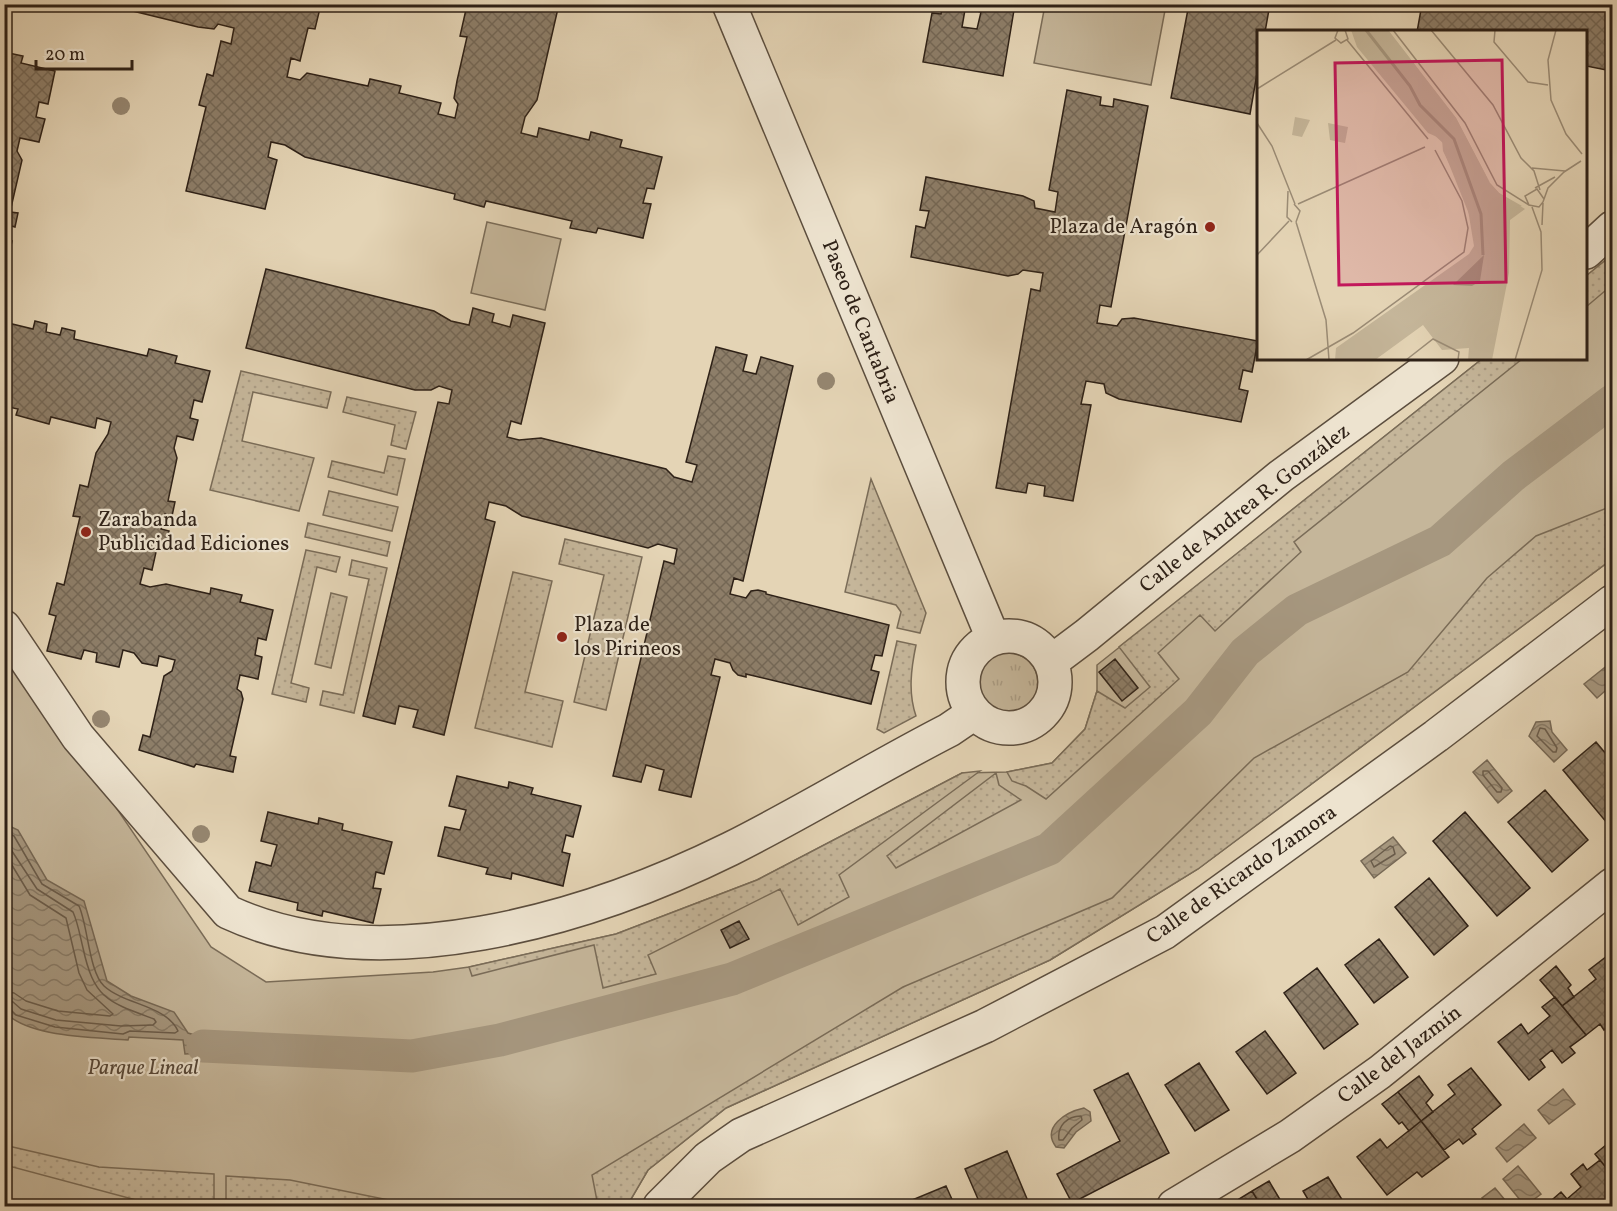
<svg xmlns="http://www.w3.org/2000/svg" width="1617" height="1211" font-family="Vollkorn,serif">
<defs>
<pattern id="grass-tufts" width="24" height="20" patternUnits="userSpaceOnUse" patternTransform="scale(1.5)"><rect width="24" height="20" fill="#c5b69a"/><path d="M3 7l-1-3M5 7V3M7 7l1-3M15 17l-1-3M17 17v-4M19 17l1-3" fill="none" stroke="#aa9c84"/></pattern>
<pattern id="garden-dots" width="8" height="8" patternUnits="userSpaceOnUse" patternTransform="scale(1.5)"><rect width="8" height="8" fill="#c5b69a"/><path d="M2 2h.1M6 6h.1" fill="none" stroke="#aa9c84" stroke-width="1.8" stroke-linecap="round"/></pattern>
<pattern id="water-waves" width="16" height="10" patternUnits="userSpaceOnUse" patternTransform="scale(1.5)"><rect width="16" height="10" fill="#a6977f"/><path d="M0 5q4-4 8 0t8 0" fill="none" stroke="#887b67"/></pattern>
<pattern id="building-cross-hatch" width="8" height="8" patternUnits="userSpaceOnUse" patternTransform="scale(1.5)"><rect width="8" height="8" fill="#8d7e69"/><path d="M0 0l8 8M0 8l8-8" fill="none" stroke="#746755"/></pattern>
</defs>
<rect width="100%" height="100%" fill="#e4d4b5"/>
<filter id="stains"><feTurbulence type="fractalNoise" baseFrequency=".00333" numOctaves="4"/><feColorMatrix values="0 0 0 0 .2 0 0 0 0 .09 0 0 0 0 .02 0 0 0 .5 -.17"/></filter>
<radialGradient id="worn" r=".72"><stop offset=".6" stop-color="#630" stop-opacity="0"/><stop offset="1" stop-color="#630" stop-opacity=".3"/></radialGradient>
<path fill="url(#grass-tufts)" stroke="#7a6c58" stroke-width="1.5" d="M978 683a30 30 0 1 1 60 0a30 30 0 1 1-60 0Z"/>
<path fill="#c5b69a" stroke="#7a6c58" stroke-width="1.5" d="M 1045,5 L 1166,5 L 1151,85 L 1034,63 Z
M 487,222 L 561,239 L 545,310 L 471,293 Z
M 1612,255 L 1612,559 L 1198,869 L 1050,960 L 726,1108 L 648,1170 L 627,1206 L 5,1206 L 4,643 L 211,947 L 266,982 L 433,972 L 469,967 L 616,934 L 757,880 L 962,773 L 1007,772 L 1052,763 L 1085,729 L 1097,691 L 1097,665 L 1482,359 L 1586,358 L 1586,276 Z"/>
<path fill="url(#garden-dots)" stroke="#7a6c58" stroke-width="1.5" d="M 1612,255 L 1612,285 L 1586,307 L 1586,276 Z
M 1482,359 L 1522,359 L 1294,542 L 1301,552 L 1215,631 L 1200,615 L 1158,653 L 1179,679 L 1046,799 L 1026,786 L 1012,781 L 1007,772 L 1052,763 L 1085,729 L 1097,691 L 1125,708 L 1150,687 L 1119,647 Z
M 241,371 L 331,392 L 327,408 L 253,392 L 242,441 L 314,458 L 299,511 L 210,490 Z
M 347,397 L 416,412 L 406,449 L 391,445 L 395,425 L 343,412 Z
M 388,456 L 405,459 L 397,495 L 328,477 L 332,461 L 384,473 Z
M 871,479 L 926,613 L 920,633 L 897,628 L 901,612 L 896,605 L 845,592 Z
M 329,491 L 398,507 L 392,531 L 323,515 Z
M 1612,506 L 1612,559 L 1198,869 L 1050,960 L 726,1108 L 648,1170 L 627,1206 L 598,1206 L 592,1175 L 903,987 L 1112,898 L 1254,758 L 1408,672 L 1487,578 L 1536,536 Z
M 308,523 L 390,542 L 387,556 L 305,537 Z
M 565,539 L 642,557 L 606,710 L 574,702 L 604,575 L 559,564 Z
M 306,550 L 340,557 L 336,572 L 317,567 L 291,683 L 309,688 L 306,702 L 272,694 Z
M 352,560 L 387,568 L 354,713 L 320,705 L 323,691 L 343,695 L 369,579 L 349,575 Z
M 513,572 L 552,581 L 525,692 L 563,701 L 552,747 L 475,728 Z
M 331,593 L 347,597 L 331,668 L 315,664 Z
M 897,641 L 916,645 C 911,669 908,693 916,716 L 884,733 L 877,729 Z
M 980,771 L 839,875 L 849,897 L 798,925 L 780,889 L 648,955 L 656,974 L 603,988 L 594,945 L 472,976 L 469,967 L 616,934 L 757,880 L 962,773 Z
M 996,773 L 999,785 L 1021,800 L 896,868 L 887,856 Z
M 4,1145 L 99,1167 L 214,1174 L 214,1206 L 151,1204 L 5,1165 Z
M 226,1176 L 290,1180 L 418,1206 L 226,1206 Z"/>
<path fill="url(#water-waves)" stroke="#766855" stroke-width="1.5" d="M 1609,664 L 1612,668 L 1612,685 L 1597,698 L 1584,684 Z
M 1550,721 L 1552,732 L 1567,750 L 1554,762 L 1529,736 L 1536,722 Z
M 1487,760 L 1512,791 L 1498,803 L 1473,772 Z
M 7,825 L 18,830 L 47,880 L 84,901 L 107,981 L 131,996 L 174,1012 L 188,1033 L 202,1037 L 204,1053 L 185,1054 L 183,1040 L 129,1037 L 128,1040 C 95,1037 27,1038 4,1011 L 4,826 Z
M 1393,837 L 1406,853 L 1374,878 L 1361,861 Z
M 1563,1089 L 1575,1104 L 1549,1124 L 1538,1110 Z
M 1084,1108 L 1090,1112 L 1091,1121 L 1076,1132 L 1064,1148 L 1056,1147 C 1041,1127 1066,1112 1084,1108 Z
M 1524,1124 L 1536,1138 L 1507,1162 L 1496,1148 Z
M 1518,1166 L 1541,1194 L 1525,1206 L 1503,1179 Z
M 1495,1188 L 1510,1206 L 1488,1206 L 1482,1198 Z"/>
<g fill="none" stroke-linecap="round" stroke-linejoin="round">
<path stroke="#6a5c4b" stroke-width="1.5" d="M 1540,728 L 1545,729 L 1557,748 L 1556,752 L 1553,752 L 1537,736 Z
M 1483,771 L 1488,771 L 1502,788 L 1501,792 L 1497,792 L 1483,775 Z
M 4,831 L 14,836 L 42,884 L 79,906 C 88,926 89,972 104,986 C 125,1005 166,1005 178,1031 L 175,1033 L 130,1031 L 123,1034 L 55,1027 L 16,1015 L 10,1009 L 4,1008
M 4,839 L 37,889 L 73,912 C 78,923 80,936 83,948 C 94,999 108,1002 154,1019 L 156,1022 L 153,1025 L 121,1026 L 56,1020 L 21,1009 L 13,1002 L 4,1000
M 1390,846 L 1393,847 L 1395,854 L 1374,867 L 1371,861 Z
M 4,852 L 30,895 L 66,918 L 79,973 L 87,990 L 113,1014 L 110,1016 L 58,1011 L 26,1001 L 14,993 L 4,991
M 1081,1116 L 1082,1120 L 1072,1128 L 1063,1140 L 1059,1140 C 1057,1126 1067,1116 1081,1116 Z"/>
<path stroke="#a6977f" stroke-width="33" d="M 203,1046 L 412,1056 L 500,1040 L 732,979 L 1049,849 L 1198,712 L 1245,652 L 1297,610 L 1440,541 L 1513,476 L 1612,401"/>
</g>
<path fill="url(#building-cross-hatch)" stroke="#2e2117" stroke-width="1.5" d="M 104,4 L 321,4 L 315,29 L 308,28 L 300,61 L 291,58 L 287,77 L 300,80 L 307,73 L 368,86 L 370,79 L 401,86 L 399,93 L 441,103 L 438,114 L 455,118 L 458,104 L 454,98 L 457,81 L 467,37 L 460,36 L 467,5 L 474,7 L 475,4 L 559,4 L 537,100 L 525,117 L 521,133 L 537,137 L 539,128 L 589,140 L 591,132 L 622,140 L 620,147 L 662,157 L 654,189 L 647,188 L 643,203 L 651,204 L 643,238 L 598,228 L 596,233 L 570,228 L 572,221 L 486,201 L 484,207 L 454,199 L 455,194 L 305,157 L 285,145 L 271,142 L 268,157 L 277,160 L 265,209 L 186,191 L 206,107 L 199,105 L 207,74 L 213,76 L 221,41 L 231,44 L 234,28 L 218,24 L 214,29 L 198,27 Z
M 943,4 L 966,4 L 962,27 L 977,29 L 981,12 L 973,10 L 974,4 L 1015,4 L 1003,76 L 923,62 L 932,13 L 941,14 Z
M 1189,4 L 1270,4 L 1265,32 L 1258,32 L 1258,68 L 1250,114 L 1171,98 Z
M 1422,4 L 1612,4 L 1612,71 L 1586,66 L 1586,32 L 1417,32 Z
M 4,52 L 23,56 L 21,63 L 55,71 L 48,104 L 39,102 L 36,117 L 45,119 L 39,142 L 20,138 L 17,151 L 22,160 L 10,212 L 18,213 L 15,227 L 8,225 L 5,240 L 12,241 L 9,256 L 4,255 Z
M 1067,90 L 1101,97 L 1100,105 L 1113,107 L 1114,99 L 1148,106 L 1111,307 L 1100,305 L 1097,323 L 1117,326 L 1122,319 L 1134,318 L 1258,341 L 1252,372 L 1243,370 L 1239,389 L 1248,391 L 1241,422 L 1119,399 L 1106,393 L 1104,384 L 1086,381 L 1081,404 L 1091,405 L 1073,501 L 1044,496 L 1045,486 L 1028,483 L 1026,493 L 996,488 L 1031,289 L 1040,291 L 1043,273 L 1023,270 L 1018,274 L 1008,276 L 911,257 L 916,226 L 925,228 L 929,211 L 920,210 L 926,177 L 1023,196 L 1034,201 L 1035,208 L 1055,212 L 1058,192 L 1049,190 Z
M 266,269 L 434,311 L 451,321 L 469,325 L 473,308 L 494,314 L 492,322 L 510,327 L 513,315 L 545,323 L 521,424 L 511,421 L 507,437 L 519,440 L 541,438 L 666,469 L 674,477 L 692,482 L 697,465 L 686,462 L 716,347 L 747,355 L 743,371 L 756,374 L 761,357 L 793,366 L 743,581 L 734,578 L 730,594 L 746,598 L 751,591 L 758,590 L 766,592 L 766,594 L 889,625 L 882,656 L 875,655 L 871,670 L 879,672 L 871,704 L 746,674 L 746,677 L 738,675 L 733,670 L 730,663 L 715,659 L 711,675 L 720,677 L 691,797 L 659,790 L 664,770 L 646,765 L 641,782 L 613,776 L 664,561 L 674,564 L 677,549 L 658,544 L 648,548 L 522,516 L 506,506 L 489,502 L 485,519 L 495,522 L 444,735 L 413,727 L 418,710 L 399,706 L 395,724 L 363,716 L 438,402 L 449,404 L 452,390 L 439,386 L 431,390 L 415,390 L 246,348 Z
M 35,321 L 47,324 L 46,332 L 60,335 L 62,328 L 75,331 L 74,339 L 147,356 L 149,349 L 177,356 L 175,363 L 210,371 L 202,402 L 194,400 L 190,418 L 198,420 L 193,440 L 177,436 L 174,448 L 177,458 L 168,501 L 175,502 L 172,516 L 165,514 L 161,529 L 169,531 L 165,544 L 158,543 L 152,570 L 144,568 L 140,584 L 150,587 L 166,584 L 210,594 L 211,588 L 242,595 L 240,602 L 273,610 L 266,640 L 258,638 L 255,655 L 262,657 L 258,679 L 240,675 L 237,689 L 241,692 L 243,699 L 230,756 L 236,757 L 233,772 L 196,764 L 194,767 L 139,750 L 143,735 L 150,737 L 164,676 L 172,671 L 175,660 L 159,656 L 157,666 L 142,663 L 134,653 L 123,650 L 119,667 L 96,662 L 97,653 L 84,650 L 81,659 L 47,651 L 56,616 L 49,614 L 57,583 L 64,585 L 80,517 L 73,516 L 80,485 L 88,487 L 96,453 L 108,434 L 111,422 L 97,418 L 95,428 L 51,417 L 49,424 L 16,415 L 18,409 L 4,406 L 4,322 L 33,329 Z
M 1115,659 L 1138,688 L 1122,701 L 1099,672 Z
M 1596,742 L 1612,761 L 1612,818 L 1607,823 L 1563,770 Z
M 457,776 L 508,788 L 509,782 L 533,788 L 531,794 L 581,806 L 573,837 L 566,835 L 562,852 L 570,854 L 563,886 L 512,873 L 511,879 L 486,874 L 488,868 L 438,856 L 445,827 L 460,830 L 466,810 L 449,806 Z
M 1545,790 L 1588,840 L 1552,872 L 1508,822 Z
M 268,812 L 318,824 L 319,818 L 343,824 L 342,830 L 392,842 L 384,874 L 376,872 L 373,888 L 381,889 L 373,923 L 323,911 L 322,916 L 297,910 L 298,903 L 249,891 L 256,862 L 271,866 L 277,845 L 261,841 Z
M 1465,812 L 1530,888 L 1497,916 L 1433,841 Z
M 1429,878 L 1468,926 L 1434,955 L 1395,907 Z
M 739,921 L 749,939 L 730,948 L 721,930 Z
M 1379,939 L 1408,977 L 1374,1003 L 1345,965 Z
M 1611,953 L 1612,1002 L 1606,1007 L 1612,1014 L 1612,1023 L 1604,1030 L 1600,1024 L 1586,1035 L 1562,1006 L 1596,979 L 1589,970 Z
M 1556,966 L 1571,985 L 1568,988 L 1574,997 L 1562,1006 L 1540,980 Z
M 1317,968 L 1358,1024 L 1324,1049 L 1284,993 Z
M 1555,997 L 1586,1035 L 1570,1047 L 1575,1053 L 1562,1063 L 1552,1050 L 1540,1060 L 1545,1067 L 1529,1080 L 1498,1042 L 1521,1024 L 1528,1034 L 1550,1016 L 1542,1007 Z
M 1265,1031 L 1296,1073 L 1267,1094 L 1236,1052 Z
M 1199,1063 L 1229,1110 L 1195,1131 L 1165,1085 Z
M 1471,1068 L 1501,1105 L 1472,1129 L 1476,1134 L 1463,1144 L 1459,1139 L 1444,1150 L 1421,1121 L 1455,1094 L 1448,1085 Z
M 1128,1073 L 1169,1153 L 1072,1203 L 1057,1174 L 1120,1141 L 1094,1090 Z
M 1419,1076 L 1433,1095 L 1426,1103 L 1433,1112 L 1421,1121 L 1398,1092 Z
M 1398,1092 L 1421,1121 L 1409,1131 L 1402,1122 L 1399,1124 L 1382,1104 Z
M 1421,1121 L 1449,1157 L 1422,1177 L 1417,1172 L 1387,1195 L 1357,1157 L 1380,1139 L 1387,1148 Z
M 1612,1140 L 1612,1175 L 1595,1154 Z
M 1007,1151 L 1030,1206 L 981,1206 L 965,1169 Z
M 1600,1160 L 1612,1175 L 1612,1198 L 1602,1206 L 1545,1206 L 1561,1192 L 1567,1199 L 1581,1187 L 1571,1174 L 1583,1164 L 1587,1170 Z
M 1328,1177 L 1346,1206 L 1299,1206 L 1309,1201 L 1303,1191 Z
M 1269,1181 L 1282,1203 L 1279,1206 L 1261,1206 L 1252,1191 Z
M 946,1186 L 955,1206 L 901,1206 L 900,1205 Z
M 1252,1191 L 1261,1206 L 1243,1206 L 1239,1199 Z"/>
<g fill="none" stroke-linecap="round" stroke-linejoin="round">
<defs>
<path id="minor" d="M 729,4 L 993,638
M 1586,252 L 1612,228
M 4,627 L 78,737 L 228,912 C 379,982 588,919 730,849 C 804,812 875,768 949,730 L 974,713
M963 682a46 46 0 1 1 92 0a46 46 0 1 1-92 0Z
M 1051,662 L 1087,635 L 1281,476 L 1442,358
M 660,1206 L 708,1158 L 741,1135 L 985,1026 L 1165,932 L 1436,736 L 1612,602
M 1174,1206 L 1290,1136 L 1380,1072 L 1612,885"/>
</defs>
<use href="#minor" stroke="#5c4e3e" stroke-width="36"/>
<use href="#minor" stroke="#ede3cf" stroke-width="33"/>
</g>
<g fill="#958670">
<circle cx="121" cy="106" r="9"/>
<circle cx="826" cy="381" r="9"/>
<circle cx="101" cy="719" r="9"/>
<circle cx="201" cy="834" r="9"/>
</g>
<g fill="#8f2418" stroke="#ede3cf" stroke-width="2">
<circle cx="1210" cy="227" r="6"/>
<circle cx="86" cy="532" r="6"/>
<circle cx="562" cy="637" r="6"/>
</g>
<g text-anchor="middle" dominant-baseline="central" stroke-width="4.5" stroke-linejoin="round" paint-order="stroke">
<g font-size="21" fill="#2e2117" stroke="#ede3cf" text-anchor="start">
<text x="1198" y="227" text-anchor="end">Plaza de Aragón</text>
<text x="98" y="520">Zarabanda<tspan x="98" dy="24">Publicidad Ediciones</tspan></text>
<text x="574" y="625">Plaza de<tspan x="574" dy="24">los Pirineos</tspan></text>
</g>
<g font-size="21" fill="#2e2117" stroke="#ede3cf">
<text transform="translate(860 322) rotate(68)">Paseo de Cantabria</text>
<text transform="translate(1245 509) rotate(-38)">Calle de Andrea R. González</text>
<text transform="translate(1242 875) rotate(-35)">Calle de Ricardo Zamora</text>
<text transform="translate(1400 1055) rotate(-37)">Calle del Jazmín</text>
</g>
<g font-size="21" font-style="italic" fill="#544638" stroke="#ede3cf">
<text x="143" y="1068">Parque Lineal</text>
</g>
</g>
<g transform="translate(1257 30)">
<rect width="330" height="330" fill="#e4d4b5"/>
<path d="M 94,0 L 131,0 L 199,88 L 233,153 L 242,163 L 268,179 L 253,190 L 252,243 L 235,330 L 211,330 L 212,318 L 185,320 L 166,295 L 118,330 L 78,330 L 79,318 L 212,224 L 217,216 L 209,168 L 186,121 L 185,109 L 171,103 L 100,17 ZM 71,93 L 91,97 L 88,113 L 73,110 Z" fill="#c5b69a"/>
<path d="M 121,0 L 131,0 L 199,88 L 233,153 L 242,163 L 265,176 L 257,178 L 249,170 L 243,171 L 203,100 ZM 99,11 L 166,86 L 164,89 L 169,94 L 173,91 L 190,109 L 187,114 L 175,103 L 174,96 L 169,100 ZM 38,87 L 53,90 L 45,107 L 35,105 ZM 186,119 L 208,143 L 203,146 L 217,170 L 211,172 L 214,189 ZM 243,223 L 248,223 L 248,232 L 236,292 ZM 199,270 L 204,283 L 186,285 L 182,276 ZM 177,281 L 190,289 L 186,299 L 180,291 L 171,297 L 162,289 Z" fill="#c5b69a"/>
<path d="M 227,225 L 223,251 L 215,256 L 196,255 Z" fill="#a6977f"/>
<path fill="none" stroke="#a6977f" stroke-width="3" d="M 109,0 L 153,56 L 163,75 L 197,109 L 224,184 L 226,225"/>
<path fill="none" stroke="#9b8c76" stroke-width="1.5" d="M 81,0 L 78,8 L 84,13 L 91,9 L 88,0M 136,0 L 208,93 L 240,155 L 272,175M 174,0 L 236,75 L 264,128 L 277,141 L 283,160M 238,0 L 237,12 L 271,52 L 291,55M 299,0 L 291,30 L 294,70 L 309,104 L 325,124M 90,10 L 171,109M 0,59 L 79,10M 0,93 L 15,116 L 38,174M 275,138 L 308,141M 307,142 L 324,131M 278,158 L 298,147M 31,161 L 30,187 L 35,192M 287,169 L 280,159 L 268,166 L 272,175 L 282,177 L 286,172 L 291,158 L 308,141M 37,174 L 43,181 L 39,192M 41,174 L 168,117M 39,192 L 69,290 L 72,330M 285,195 L 286,173M 0,225 L 32,191M 49,330 L 96,303 L 207,222 L 211,198 L 205,171 L 178,120M 149,330 L 176,309 L 202,322 L 201,330M 258,330 L 285,240 L 284,202 L 275,177"/>
<path fill="#c2185b" fill-opacity="0.15" stroke="#c2185b" stroke-width="3" d="M 245,30 L 249,252 L 82,255 L 78,33 Z"/>
<rect width="330" height="330" fill="none" stroke="#2e2117" stroke-width="3"/>
</g>
<rect width="1617" height="1211" fill="none" stroke="#e4d4b5" stroke-width="24"/>
<rect x="6" y="6" width="1605" height="1199" fill="none" stroke="#2e2117" stroke-width="3"/>
<rect x="12" y="12" width="1593" height="1187" fill="none" stroke="#2e2117" stroke-width="1.5"/>
<path d="M36 60v9h96v-9" fill="none" stroke="#2e2117" stroke-width="3"/>
<text x="45" y="60" font-size="18" fill="#2e2117" stroke="#ede3cf" stroke-width="4.5" paint-order="stroke">20 m</text>
<rect width="100%" height="100%" filter="url(#stains)"/>
<rect width="100%" height="100%" fill="url(#worn)"/>
</svg>
